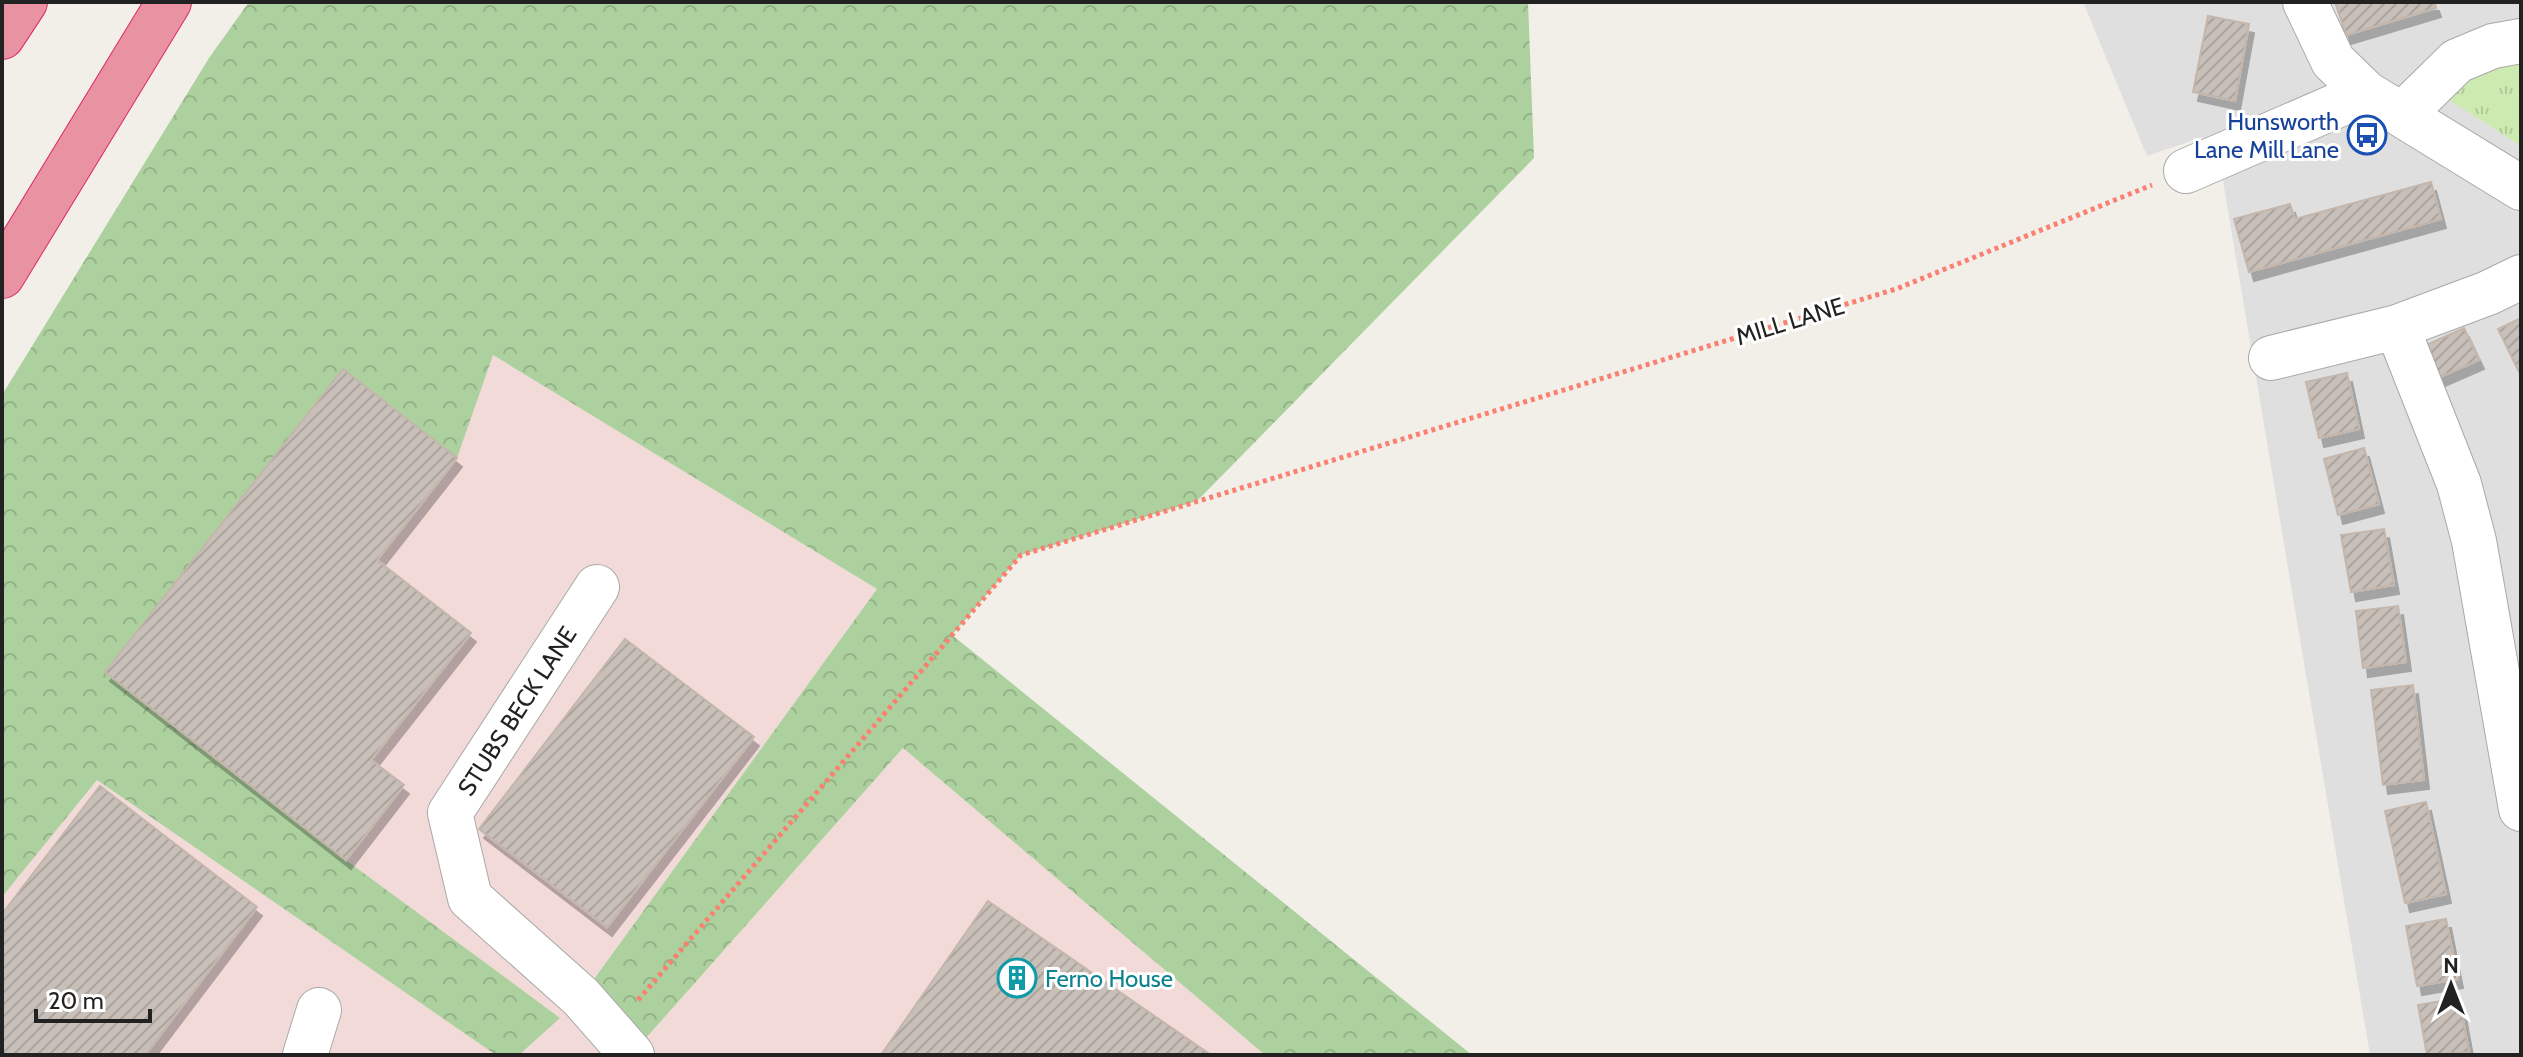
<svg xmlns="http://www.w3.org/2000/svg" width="2523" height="1057" font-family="Cabin,sans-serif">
<defs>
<pattern id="grass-tufts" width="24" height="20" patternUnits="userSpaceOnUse" patternTransform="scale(2)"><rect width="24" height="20" fill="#cdebb0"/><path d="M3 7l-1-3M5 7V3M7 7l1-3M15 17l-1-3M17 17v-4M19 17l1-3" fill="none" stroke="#b0c997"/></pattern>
<pattern id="forest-crowns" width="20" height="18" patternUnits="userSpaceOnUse" patternTransform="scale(2)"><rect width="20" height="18" fill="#add19e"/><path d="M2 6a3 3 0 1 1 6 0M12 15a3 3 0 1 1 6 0" fill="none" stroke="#95b388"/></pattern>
<pattern id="building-hatch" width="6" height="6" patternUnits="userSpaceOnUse" patternTransform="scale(2)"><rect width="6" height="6" fill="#c7bfb8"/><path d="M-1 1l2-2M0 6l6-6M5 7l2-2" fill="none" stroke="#aba49e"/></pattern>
<filter id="shadow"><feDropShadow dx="5" dy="9" stdDeviation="0" flood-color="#0004"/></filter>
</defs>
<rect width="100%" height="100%" fill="#f2efe9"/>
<path fill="#e0dfdf" d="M 2083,2 L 2521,2 L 2521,1055 L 2370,1055 L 2223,181 L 2203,137 L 2147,156 Z"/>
<path fill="#f2dad9" d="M 493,355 L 877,589 L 581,997 L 632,1054 L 903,748 L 1265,1055 L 519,1055 L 559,1018 L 346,860 L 105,672 L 343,369 Z
M 97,780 L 496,1055 L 2,1055 L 2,897 Z"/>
<path fill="url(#grass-tufts)" d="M 2521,58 L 2521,146 L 2443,96 L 2464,80 Z"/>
<path fill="url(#forest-crowns)" d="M 249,2 L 1528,2 L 1534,158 L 1197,501 L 1021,555 L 952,635 L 1472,1055 L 1265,1055 L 903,748 L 631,1055 L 581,997 L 877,589 L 493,355 L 457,458 L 343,370 L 106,672 L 346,860 L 560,1018 L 519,1055 L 496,1055 L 97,780 L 2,897 L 2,395 L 209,58 Z"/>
<path fill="url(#building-hatch)" stroke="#c4b6ab" stroke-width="2" filter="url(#shadow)" d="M 2335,2 L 2434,2 L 2436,8 L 2346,35 Z
M 2208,16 L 2249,24 L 2235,101 L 2193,92 Z
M 2431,182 L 2441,219 L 2249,272 L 2234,219 L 2290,204 L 2295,219 Z
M 2521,318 L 2521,369 L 2518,370 L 2498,329 Z
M 2464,328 L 2479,360 L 2438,378 L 2424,346 Z
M 343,369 L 457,458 L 377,560 L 471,633 L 371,760 L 404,785 L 346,860 L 105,672 Z
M 2347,373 L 2359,429 L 2319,438 L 2306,382 Z
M 2364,448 L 2379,504 L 2338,515 L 2324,459 Z
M 2384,529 L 2394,585 L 2351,592 L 2341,535 Z
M 2398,606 L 2406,662 L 2363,668 L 2356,611 Z
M 625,639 L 754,737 L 607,927 L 479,829 Z
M 2413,685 L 2424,780 L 2383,785 L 2371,690 Z
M 100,786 L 257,907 L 145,1055 L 2,1055 L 2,914 Z
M 2426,802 L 2446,894 L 2405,903 L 2385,811 Z
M 988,901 L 1211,1055 L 881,1055 Z
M 2446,919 L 2458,979 L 2417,986 L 2406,926 Z
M 2459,998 L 2469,1052 L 2427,1055 L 2418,1005 Z"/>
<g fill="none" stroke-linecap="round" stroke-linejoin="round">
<defs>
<path id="minor" d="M 2305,2 L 2333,61 L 2366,93 L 2521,188
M 2403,114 L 2457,61 L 2493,46 L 2521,41
M 2186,171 L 2366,93
M 2397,327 L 2459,484 L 2474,541 L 2521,809
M 2271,358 L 2397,327 L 2488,293 L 2521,277
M 597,587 L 450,813 L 470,898 L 581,997 L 632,1055
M 305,1055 L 319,1010"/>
<path id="highway" d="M 2,37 L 25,2
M 2,276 L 169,2"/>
</defs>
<use href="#minor" stroke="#a9a9a9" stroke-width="46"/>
<use href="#highway" stroke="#dc2a67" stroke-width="46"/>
<path stroke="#fa8072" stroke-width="5" stroke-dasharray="4 4" stroke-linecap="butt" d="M 638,1000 L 1021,555 L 1896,289 L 2152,185"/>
<use href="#minor" stroke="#fff" stroke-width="44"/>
<use href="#highway" stroke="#e892a2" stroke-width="44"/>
</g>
<defs>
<symbol id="bus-ring" viewBox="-11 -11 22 22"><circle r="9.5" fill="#fff" stroke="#1a4fb4" stroke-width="1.5"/><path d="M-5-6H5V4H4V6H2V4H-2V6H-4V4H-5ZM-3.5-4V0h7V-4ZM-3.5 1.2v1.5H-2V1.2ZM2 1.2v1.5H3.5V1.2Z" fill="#1a4fb4"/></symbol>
<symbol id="building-ring" viewBox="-11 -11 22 22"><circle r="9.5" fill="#fff" stroke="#0f9aa8" stroke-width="1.5"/><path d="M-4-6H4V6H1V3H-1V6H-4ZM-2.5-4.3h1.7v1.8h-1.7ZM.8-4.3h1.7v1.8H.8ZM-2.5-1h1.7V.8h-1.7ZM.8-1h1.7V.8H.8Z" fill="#0f9aa8"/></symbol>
</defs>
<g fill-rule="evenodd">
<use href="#bus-ring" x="2345" y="113" width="44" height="44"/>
<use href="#building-ring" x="995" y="956" width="44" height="44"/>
</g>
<g text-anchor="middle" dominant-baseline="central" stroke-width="6" stroke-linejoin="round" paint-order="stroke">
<g font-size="24" fill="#164399" stroke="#fff" text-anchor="end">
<text x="2339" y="121">Hunsworth<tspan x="2339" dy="28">Lane Mill Lane</tspan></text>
</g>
<g font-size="24" fill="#222" stroke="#fff">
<text transform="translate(1790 321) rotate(-17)">MILL LANE</text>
<text transform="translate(517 711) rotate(-57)">STUBS BECK LANE</text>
</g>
<g font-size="24" fill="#0d838f" stroke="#fff" text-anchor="start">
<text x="1045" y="978">Ferno House</text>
</g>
</g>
<rect width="2523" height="1057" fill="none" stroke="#222222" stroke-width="8"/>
<g transform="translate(2451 985)" stroke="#ffffff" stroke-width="6" paint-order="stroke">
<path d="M0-6L14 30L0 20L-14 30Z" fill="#222222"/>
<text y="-12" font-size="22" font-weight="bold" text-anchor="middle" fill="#222222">N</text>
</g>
<path d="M36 1009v12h114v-12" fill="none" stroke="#222222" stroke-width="4"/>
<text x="48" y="1009" font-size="24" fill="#222222" stroke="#ffffff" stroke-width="6" paint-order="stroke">20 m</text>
</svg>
